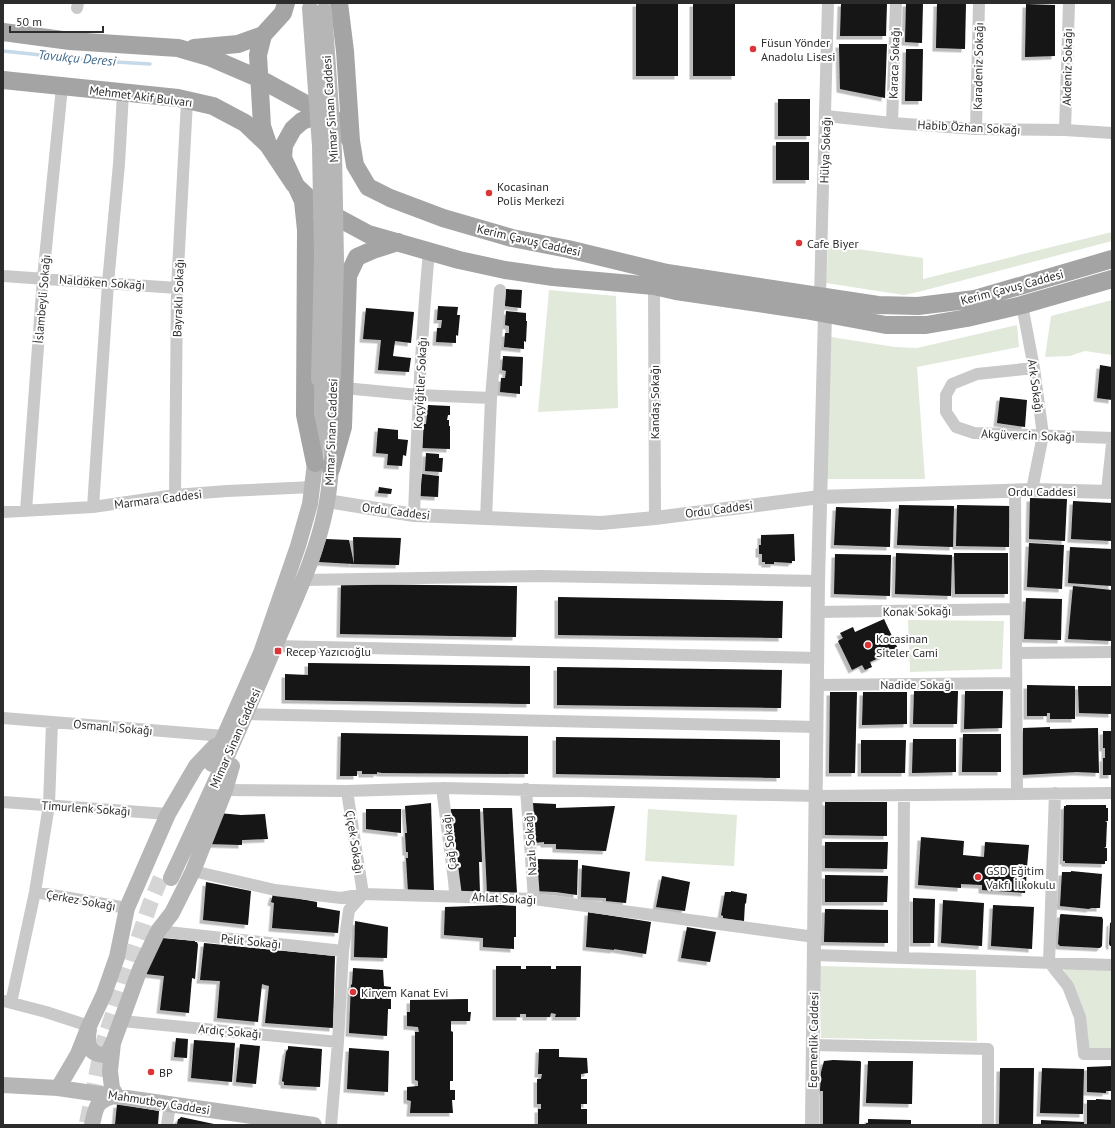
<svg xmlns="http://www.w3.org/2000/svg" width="1115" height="1128" font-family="'PT Sans',sans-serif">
<defs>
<filter id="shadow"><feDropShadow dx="-3.5" dy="3.5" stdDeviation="0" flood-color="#0004"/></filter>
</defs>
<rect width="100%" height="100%" fill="#fff"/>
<path fill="#e1e9da" d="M 1112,232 L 1112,241 L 922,291 L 904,295 L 826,283 L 828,245 L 923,258 L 923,279 Z
M 549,290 L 616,296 L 618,408 L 538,412 Z
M 1112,300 L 1112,355 L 1085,351 L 1070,356 L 1045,357 L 1051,316 Z
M 1017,325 L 1019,347 L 917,367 L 925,479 L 826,479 L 831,337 L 895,347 L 917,348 Z
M 908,620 L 1004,621 L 1002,669 L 910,672 Z
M 648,809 L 737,815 L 734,866 L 645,861 Z
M 820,966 L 976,970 L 977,1041 L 821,1038 Z
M 1063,968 L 1112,970 L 1112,1050 L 1087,1050 L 1085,1013 Z"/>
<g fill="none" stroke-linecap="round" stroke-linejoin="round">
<path stroke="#c6d9e8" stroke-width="3.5" d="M 3,51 L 98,61 L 150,64"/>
</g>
<path fill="#131313" filter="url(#shadow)" d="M 636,3 L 678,3 L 678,76 L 636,76 Z
M 693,3 L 735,3 L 735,76 L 693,76 Z
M 841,3 L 887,3 L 886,36 L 840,36 Z
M 906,3 L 923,3 L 922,43 L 905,42 Z
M 937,3 L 966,3 L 965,49 L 936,48 Z
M 1026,4 L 1055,5 L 1055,56 L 1025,57 Z
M 839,44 L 887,44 L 885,98 L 840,89 Z
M 906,49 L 923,49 L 922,101 L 905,101 Z
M 778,99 L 810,99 L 810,136 L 778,136 Z
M 776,142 L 809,142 L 809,180 L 776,180 Z
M 506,289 L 522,290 L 521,308 L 505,306 Z
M 438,306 L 458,307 L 457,315 L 460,315 L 458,336 L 456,335 L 456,343 L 436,342 L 437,328 L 441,328 L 442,320 L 437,320 Z
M 366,308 L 414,312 L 411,343 L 395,341 L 393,356 L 411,358 L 409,372 L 378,370 L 381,340 L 363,339 Z
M 506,311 L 526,313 L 526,321 L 527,321 L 526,342 L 524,341 L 524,349 L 504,347 L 505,333 L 509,333 L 509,326 L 505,325 Z
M 503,356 L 523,357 L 522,386 L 520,386 L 520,394 L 500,392 L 501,378 L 505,378 L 506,371 L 502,370 Z
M 1100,365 L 1112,367 L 1112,400 L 1097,398 Z
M 1000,397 L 1027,400 L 1025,427 L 997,423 Z
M 428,405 L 450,406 L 450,415 L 448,415 L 447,420 L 449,420 L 449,426 L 450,426 L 450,449 L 422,448 L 423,424 L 426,424 Z
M 378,428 L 398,430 L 398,439 L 408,440 L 406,456 L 403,455 L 402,466 L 387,465 L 388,454 L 376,453 Z
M 426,453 L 439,454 L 439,458 L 443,458 L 442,472 L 425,471 Z
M 422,474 L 439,476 L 438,497 L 420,496 Z
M 379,487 L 392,489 L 391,494 L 378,493 Z
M 1030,498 L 1067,499 L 1065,541 L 1029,539 Z
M 1073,501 L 1112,503 L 1112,541 L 1071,539 Z
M 899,505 L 954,506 L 953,547 L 897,545 Z
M 957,505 L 1010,506 L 1009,547 L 956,546 Z
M 836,507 L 891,509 L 890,547 L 834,545 Z
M 794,534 L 795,561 L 792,561 L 792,563 L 774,562 L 774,564 L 765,564 L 765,562 L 762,562 L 762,554 L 759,554 L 759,545 L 761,545 L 761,535 Z
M 353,537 L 401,538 L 399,565 L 354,564 Z
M 326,539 L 349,540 L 354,564 L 319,562 Z
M 1029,543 L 1064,545 L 1062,589 L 1027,587 Z
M 1070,547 L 1112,549 L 1112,586 L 1068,583 Z
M 896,553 L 952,555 L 951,596 L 895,594 Z
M 954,553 L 1008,553 L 1008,594 L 955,594 Z
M 835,554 L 891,555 L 890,596 L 834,594 Z
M 341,584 L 517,586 L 516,637 L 340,634 Z
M 1073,586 L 1112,590 L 1112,641 L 1068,639 Z
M 558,597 L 783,601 L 782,638 L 558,635 Z
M 1026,598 L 1062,599 L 1061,640 L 1024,639 Z
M 884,619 L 898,649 L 870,662 L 872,667 L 865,670 L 862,665 L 852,670 L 838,641 L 843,638 L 840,633 L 853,627 L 855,632 Z
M 308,663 L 530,666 L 530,704 L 285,700 L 285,674 L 308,675 Z
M 557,667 L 782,670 L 781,708 L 557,705 Z
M 1027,685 L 1075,686 L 1075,719 L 1050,719 L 1050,713 L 1047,713 L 1047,716 L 1027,716 Z
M 1078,686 L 1112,686 L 1112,714 L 1079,713 Z
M 914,691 L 958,691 L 957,724 L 913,724 Z
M 965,691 L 1003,691 L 1002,728 L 964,729 Z
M 830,692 L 857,692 L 855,773 L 829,773 Z
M 863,692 L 907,692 L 907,724 L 862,725 Z
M 1050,727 L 1050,729 L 1098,728 L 1099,773 L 1077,772 L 1022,775 L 1023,728 Z
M 1103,731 L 1112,731 L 1112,775 L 1103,775 L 1103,758 L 1105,758 L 1105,748 L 1103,748 Z
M 341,733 L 528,736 L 528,774 L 382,773 L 377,772 L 377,774 L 362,774 L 362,771 L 357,771 L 357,776 L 340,776 Z
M 963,734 L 1001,734 L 1001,772 L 962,772 Z
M 556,737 L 780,740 L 780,778 L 556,774 Z
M 913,739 L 956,739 L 956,772 L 912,773 Z
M 861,740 L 906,740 L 905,773 L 861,773 Z
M 825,802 L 887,802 L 887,836 L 825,835 Z
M 431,803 L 434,892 L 408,892 L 406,858 L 408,858 L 408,852 L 406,852 L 405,833 L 407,833 L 405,806 Z
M 532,803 L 556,804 L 556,808 L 615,806 L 606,851 L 556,849 L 556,844 L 544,844 L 544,842 L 533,843 Z
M 1066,805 L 1106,805 L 1106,808 L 1108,808 L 1108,821 L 1105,821 L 1107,822 L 1106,847 L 1104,848 L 1107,848 L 1107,861 L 1105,861 L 1105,864 L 1065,863 L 1065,861 L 1063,861 L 1064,806 L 1066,806 Z
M 483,808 L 512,808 L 517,893 L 487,893 Z
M 366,809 L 401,809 L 401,833 L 366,829 Z
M 448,809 L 480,809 L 482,862 L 479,862 L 480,893 L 453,892 Z
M 218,813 L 241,815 L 265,814 L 268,839 L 242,840 L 242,845 L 207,844 Z
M 921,837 L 964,841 L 963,855 L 984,857 L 985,842 L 1029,845 L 1027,867 L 1022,866 L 1021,871 L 1027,871 L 1025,893 L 982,890 L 982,885 L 961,884 L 961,888 L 918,885 Z
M 825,842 L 888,842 L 887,869 L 825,868 Z
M 534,859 L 578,860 L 577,895 L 556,892 L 534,891 Z
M 582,865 L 630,872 L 626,903 L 606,901 L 606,898 L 581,897 Z
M 1071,871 L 1102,874 L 1100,908 L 1091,908 L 1089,909 L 1060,906 L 1062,872 L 1071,872 Z
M 825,875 L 888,876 L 887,902 L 825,902 Z
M 662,876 L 690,882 L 685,911 L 656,907 Z
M 206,882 L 251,891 L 248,925 L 203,920 Z
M 731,891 L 747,894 L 746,904 L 745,903 L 744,921 L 723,918 L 723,916 L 721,915 L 725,892 L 731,892 Z
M 273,894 L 317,902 L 317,907 L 340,911 L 338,933 L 272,928 L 274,903 L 271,902 Z
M 913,898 L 935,899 L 934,943 L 913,943 Z
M 943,900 L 984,903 L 982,946 L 941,943 Z
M 501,905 L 516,906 L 516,937 L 514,937 L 514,949 L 483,947 L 483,938 L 444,935 L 445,907 Z
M 993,905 L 1034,907 L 1032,949 L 991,946 Z
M 825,909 L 888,910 L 888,943 L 824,942 Z
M 588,912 L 651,922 L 646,954 L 614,949 L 614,950 L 586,947 Z
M 1061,914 L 1102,917 L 1103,920 L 1102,946 L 1100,948 L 1060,946 L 1058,944 L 1060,915 Z
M 355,921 L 388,927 L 387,958 L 354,957 Z
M 1112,922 L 1112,946 L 1110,946 L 1109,944 L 1110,923 Z
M 687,927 L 716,932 L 710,962 L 681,958 Z
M 162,938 L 195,941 L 195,942 L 197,942 L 198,945 L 195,979 L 192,978 L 189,1013 L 160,1010 L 164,976 L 146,974 Z
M 204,943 L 335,956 L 333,1028 L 265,1023 L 269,986 L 265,985 L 262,984 L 258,1022 L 217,1018 L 220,981 L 200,980 Z
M 496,966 L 521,966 L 521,969 L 526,969 L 526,966 L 551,966 L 551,969 L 556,969 L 556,966 L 581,966 L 580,1017 L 555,1017 L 556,1014 L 551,1013 L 550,1017 L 526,1017 L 526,1014 L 520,1014 L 520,1017 L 496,1017 Z
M 353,968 L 383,970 L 384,986 L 391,987 L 391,1009 L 388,1009 L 387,1036 L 349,1033 L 351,984 L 352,985 Z
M 468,999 L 468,1012 L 471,1012 L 470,1021 L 451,1021 L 451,1031 L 453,1032 L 453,1081 L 450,1081 L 450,1090 L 455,1090 L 455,1100 L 452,1100 L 453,1113 L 410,1113 L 411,1101 L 407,1100 L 407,1087 L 418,1086 L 418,1081 L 415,1080 L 415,1032 L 419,1032 L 418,1027 L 407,1026 L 407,1012 L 410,1012 L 410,1000 Z
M 176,1038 L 188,1039 L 187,1058 L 174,1057 Z
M 194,1040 L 235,1043 L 232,1082 L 191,1078 Z
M 240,1044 L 260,1046 L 256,1084 L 236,1082 Z
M 288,1046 L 322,1049 L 320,1087 L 284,1085 L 284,1082 L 282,1081 L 286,1052 L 288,1049 Z
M 349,1048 L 389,1051 L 388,1092 L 347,1089 Z
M 539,1049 L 559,1049 L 559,1057 L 587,1058 L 588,1073 L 581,1074 L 581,1079 L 587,1079 L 587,1104 L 581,1104 L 581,1109 L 587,1109 L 587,1125 L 538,1125 L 538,1109 L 541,1109 L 541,1104 L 537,1104 L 537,1079 L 541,1079 L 542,1074 L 538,1074 Z
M 833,1060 L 860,1061 L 861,1062 L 859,1125 L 823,1125 L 823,1091 L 820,1091 L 821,1072 L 824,1061 Z
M 868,1061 L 913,1061 L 912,1104 L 866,1103 Z
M 1112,1066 L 1112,1091 L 1106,1091 L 1106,1093 L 1087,1092 L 1087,1067 Z
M 1000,1068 L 1034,1068 L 1033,1125 L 999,1125 Z
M 1042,1068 L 1084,1069 L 1083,1114 L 1040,1113 Z
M 1096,1099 L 1112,1100 L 1112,1125 L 1087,1125 L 1087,1100 L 1096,1100 Z
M 117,1104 L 159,1111 L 158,1125 L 115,1125 Z
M 181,1117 L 214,1124 L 214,1125 L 177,1125 L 178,1119 L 179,1119 Z
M 868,1119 L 911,1120 L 911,1124 L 914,1124 L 914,1125 L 866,1125 L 866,1123 L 868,1123 Z
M 1041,1120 L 1084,1122 L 1084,1125 L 1041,1125 Z"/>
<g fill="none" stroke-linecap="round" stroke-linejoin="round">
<path stroke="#d5d5d5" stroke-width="16" stroke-dasharray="16 8" stroke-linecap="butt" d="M 87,1123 L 102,1047 L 150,904 L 163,873"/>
<path stroke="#c9c9c9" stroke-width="12" d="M 77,8 L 78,3
M 826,116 L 892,123 L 976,129 L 1065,130 L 1112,133
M 892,123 L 896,3
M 976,129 L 979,3
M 1065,130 L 1069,3
M 3,276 L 177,288
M 654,286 L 655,518
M 820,296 L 828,3
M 1022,305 L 1034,368 L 1043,435 L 1032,490
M 1034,368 L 977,374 L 952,384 L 946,395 L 946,412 L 956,427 L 974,433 L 1112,438
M 344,388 L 418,395 L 491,398
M 1015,491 L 1017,794
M 1107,491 L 1112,444
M 175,495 L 177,288 L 187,101
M 93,507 L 108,283 L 119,164 L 123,93
M 26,511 L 43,278 L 62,87
M 3,512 L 93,507 L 175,495 L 227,491 L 313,487
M 414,515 C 417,427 421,339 429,251
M 486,519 L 491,398 L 500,290
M 304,580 L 540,576 L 818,581
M 818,612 L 1016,609
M 275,646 L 818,658
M 1016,653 L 1112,652
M 817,685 L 1016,683
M 247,714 L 817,727
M 3,718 L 224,736
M 442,788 L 456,896
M 526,789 L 534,899
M 225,790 L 347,791 L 442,788 L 816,796 L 1112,793
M 1055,793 L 1049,962 L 1068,986 L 1080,1017 L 1084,1054 L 1112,1054
M 3,802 L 168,814
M 193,871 L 275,890 L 341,898 L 363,894 L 534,899 L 815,937
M 35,892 L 127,908
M 158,931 L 343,951
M 814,955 L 1112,965
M 903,958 L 904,795
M 4,1001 L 46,1012 L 89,1026
M 11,1003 L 35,892 L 49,805 L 52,722
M 122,1021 L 338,1042
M 813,1045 L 988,1049 L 988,1125
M 167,1125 L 170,1105
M 331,1125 L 338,1042 L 343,951 L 349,910 L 363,894 L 347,791"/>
<path stroke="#c9c9c9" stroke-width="14" d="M 327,501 L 414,515 L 601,523 L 655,518 L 820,497 L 1032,490 L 1112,492
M 812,1125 L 818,581 L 825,314"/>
<path stroke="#b6b6b6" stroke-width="16" d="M 212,764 L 261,653 L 298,546 L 310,504 L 315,463 L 319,379
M 171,878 C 207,801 242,724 275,646 C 295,599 318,553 327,502 C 334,461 332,419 333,378
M 89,1029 C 88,1035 87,1041 89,1046 C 92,1053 102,1058 108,1052 C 110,1050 111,1046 113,1043
M 3,1085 L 58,1088 L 314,1125
M 58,1088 L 78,1054 L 89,1026 L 104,994 L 117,957 L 127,908 L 168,814 L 196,766 L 215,746
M 116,1095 L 112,1088 L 110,1071 L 113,1043 L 140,969 L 158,931 L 172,913 L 193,871 L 225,790 L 232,766
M 92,1125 C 96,1106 96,1101 116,1095"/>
<path stroke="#a4a4a4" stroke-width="18" d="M 339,3 L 345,51 L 351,141
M 3,32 L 70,41 L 178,48 L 209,57 L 260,79 L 337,121 L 351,141 L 355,165 L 368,187 L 390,198 L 443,218 L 512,238 L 568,249 L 667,273 L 878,305 L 918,306 L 975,299 L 1112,259
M 263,35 L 258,55 L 262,126 L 268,144
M 194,48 L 238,44 L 263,35 L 283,13 L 286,3
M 3,80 L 178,98 L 213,106 L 245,123 L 268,145 L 294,184 L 318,207 L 368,234 L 459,260 L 505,270 L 553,277 L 654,286 L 676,291 L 805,310 L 886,325 L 926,325 L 967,318 L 1022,305 L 1112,279
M 315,463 L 305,415 L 306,230 L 303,201 L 283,158 L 284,145 L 293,129 L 302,121 L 313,117 L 329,117
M 331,469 L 343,427 L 348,276 L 357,257 L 373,250 L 398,242"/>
<path stroke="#b6b6b6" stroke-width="16" d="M 310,8 L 320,146 L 322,256 L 319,379
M 324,10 L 334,152 L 336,260 L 333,378"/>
</g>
<g fill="#db3538" stroke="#fff" stroke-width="1.5">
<circle cx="753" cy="49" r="4"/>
<circle cx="489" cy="193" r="4"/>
<circle cx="799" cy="243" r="4"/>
<circle cx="868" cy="645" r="4"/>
<rect x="274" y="647" width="8" height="8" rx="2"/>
<circle cx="978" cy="877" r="4"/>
<circle cx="353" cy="992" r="4"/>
<circle cx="151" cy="1072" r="4"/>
</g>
<g text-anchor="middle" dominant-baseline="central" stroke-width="4" stroke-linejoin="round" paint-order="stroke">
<g font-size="12" fill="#2c2c2c" stroke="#fff" text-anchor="start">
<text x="761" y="42">Füsun Yönder<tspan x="761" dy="14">Anadolu Lisesi</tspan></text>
<text x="497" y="186">Kocasinan<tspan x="497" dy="14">Polis Merkezi</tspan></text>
<text x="807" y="243">Cafe Biyer</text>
<text x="876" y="638">Kocasinan<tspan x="876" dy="14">Siteler Cami</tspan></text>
<text x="286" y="651">Recep Yazıcıoğlu</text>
<text x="986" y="870">GSD Eğitim<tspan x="986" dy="14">Vakfı İlkokulu</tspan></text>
<text x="361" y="992">Kirvem Kanat Evi</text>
<text x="159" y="1072">BP</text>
</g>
<g font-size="12" fill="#2c2c2c" stroke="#fff">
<text transform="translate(894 63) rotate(-88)">Karaca Sokağı</text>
<text transform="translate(978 66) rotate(-89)">Karadeniz Sokağı</text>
<text transform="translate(1067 67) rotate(-89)">Akdeniz Sokağı</text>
<text transform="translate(141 96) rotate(7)">Mehmet Akif Bulvarı</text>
<text transform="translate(330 109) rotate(-94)">Mimar Sinan Caddesi</text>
<text transform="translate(969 127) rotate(3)">Habib Özhan Sokağı</text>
<text transform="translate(825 150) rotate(-88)">Hülya Sokağı</text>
<text transform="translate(529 240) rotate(13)">Kerim Çavuş Caddesi</text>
<text transform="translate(102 282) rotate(4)">Naldöken Sokağı</text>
<text transform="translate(1012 287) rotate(-15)">Kerim Çavuş Caddesi</text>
<text transform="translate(178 298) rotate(-88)">Bayraklı Sokağı</text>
<text transform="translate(42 299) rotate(-85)">İslambeyli Sokağı</text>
<text transform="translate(420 383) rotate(-87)">Koçyiğitler Sokağı</text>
<text transform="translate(1036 386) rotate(82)">Ark Sokağı</text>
<text transform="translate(654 402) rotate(-90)">Kandaş Sokağı</text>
<text transform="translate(331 432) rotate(-88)">Mimar Sinan Caddesi</text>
<text transform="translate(1028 435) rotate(2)">Akgüvercin Sokağı</text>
<text x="1042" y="491">Ordu Caddesi</text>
<text transform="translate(158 499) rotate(-7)">Marmara Caddesi</text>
<text transform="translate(719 509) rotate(-7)">Ordu Caddesi</text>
<text transform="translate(396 511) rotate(7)">Ordu Caddesi</text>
<text transform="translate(917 611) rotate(-1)">Konak Sokağı</text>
<text x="917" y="684">Nadide Sokağı</text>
<text transform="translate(113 727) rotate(5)">Osmanlı Sokağı</text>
<text transform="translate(235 738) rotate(-66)">Mimar Sinan Caddesi</text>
<text transform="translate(86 808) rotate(4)">Timurlenk Sokağı</text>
<text transform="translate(355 842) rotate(81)">Çiçek Sokağı</text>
<text transform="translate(449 842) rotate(-97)">Çağ Sokağı</text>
<text transform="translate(530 844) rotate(-94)">Nazlı Sokağı</text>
<text transform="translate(504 898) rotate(3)">Ahlat Sokağı</text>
<text transform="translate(81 900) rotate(10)">Çerkez Sokağı</text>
<text transform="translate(251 941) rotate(6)">Pelit Sokağı</text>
<text transform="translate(230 1031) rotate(5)">Ardıç Sokağı</text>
<text transform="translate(813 1040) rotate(-89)">Egemenlik Caddesi</text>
<text transform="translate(159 1102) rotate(9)">Mahmutbey Caddesi</text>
</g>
<g font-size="13" font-style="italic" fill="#3f6889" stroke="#fff">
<text transform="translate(77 58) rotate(5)">Tavukçu Deresi</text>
</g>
</g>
<rect width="1115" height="1128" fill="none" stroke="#2c2c2c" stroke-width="8"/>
<path d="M10 26v6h93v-6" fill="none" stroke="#2c2c2c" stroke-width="2"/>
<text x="16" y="26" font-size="12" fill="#2c2c2c" stroke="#ffffff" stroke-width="3" paint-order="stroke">50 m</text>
</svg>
